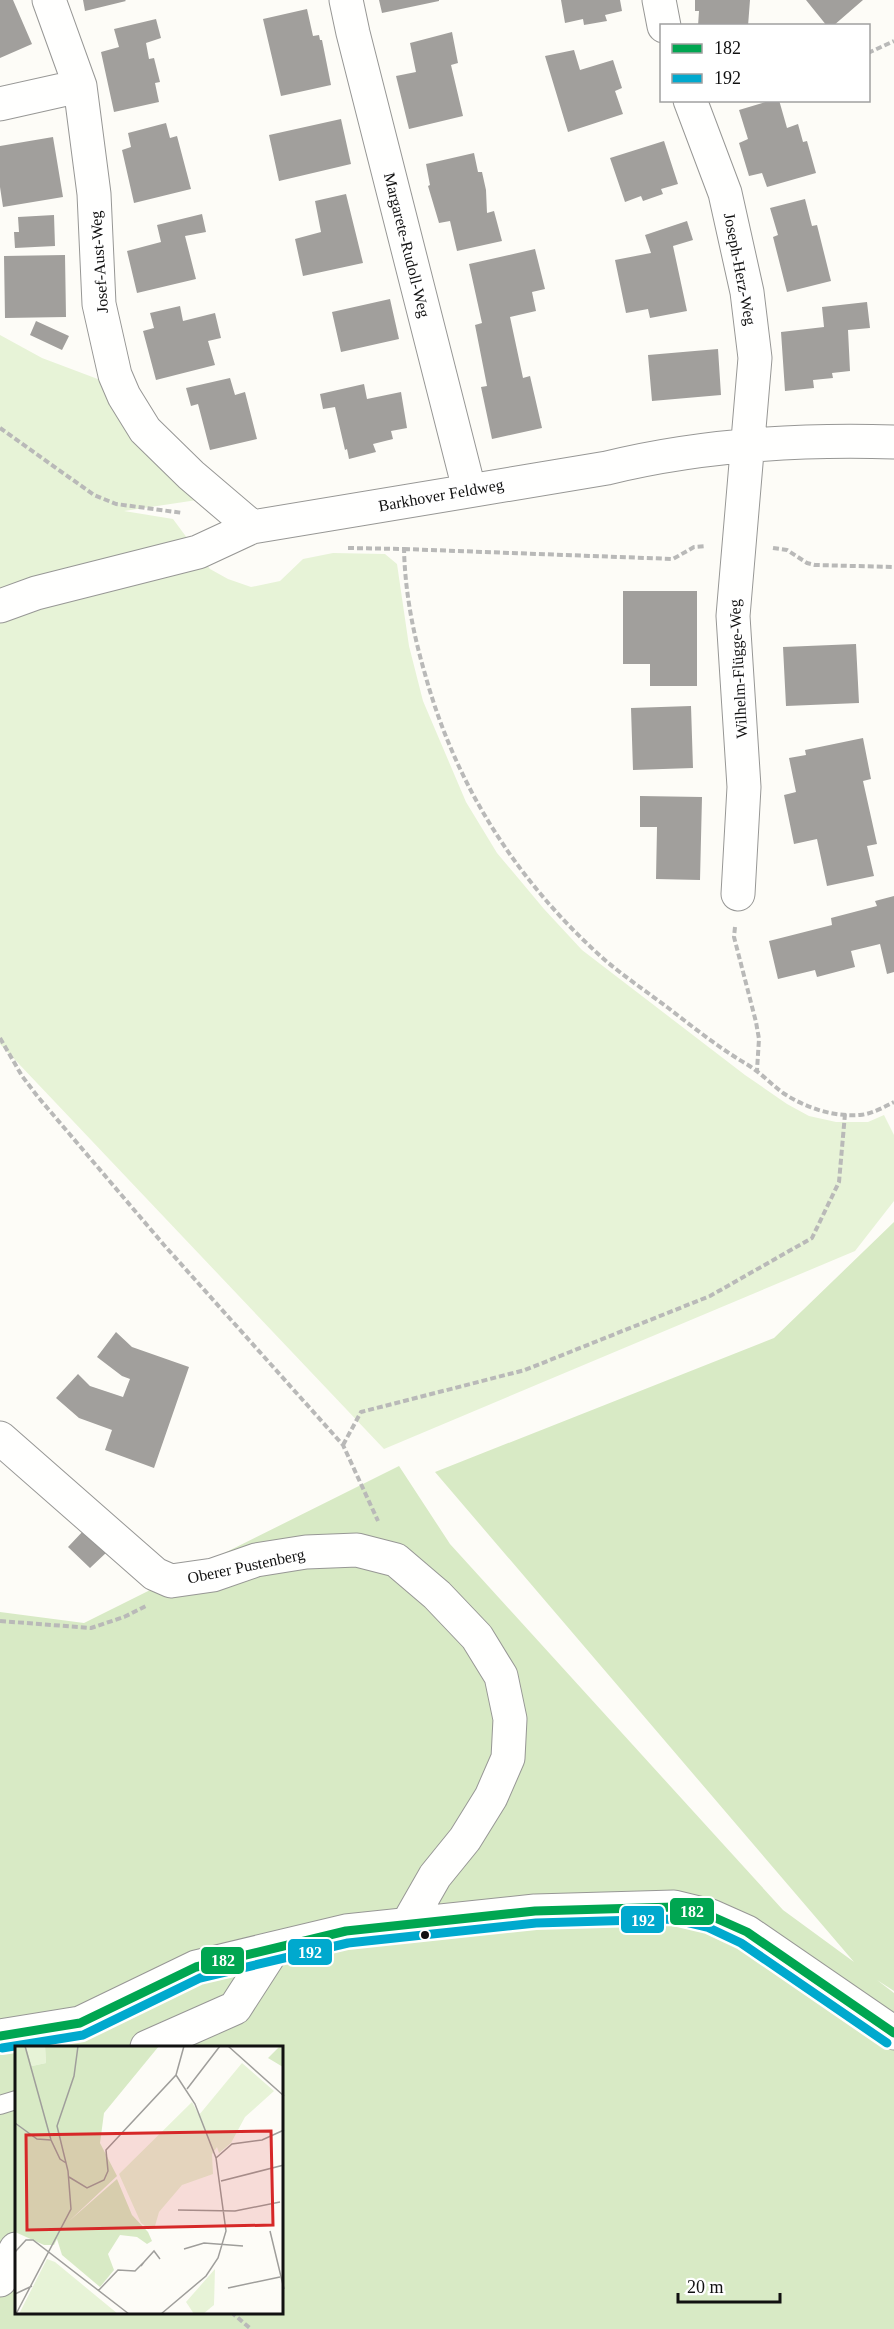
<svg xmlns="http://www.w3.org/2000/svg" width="894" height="2329" font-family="Georgia,serif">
<rect width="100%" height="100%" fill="#fdfcf7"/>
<path fill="#e7f3d7" d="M 0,335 L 42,358 L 103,381 L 197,500 L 124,511 L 173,519 L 210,569 L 228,579 L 251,587 L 280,581 L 303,559 L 333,553 L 385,554 L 397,564 L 409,646 L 423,701 L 466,802 L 497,853 L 544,909 L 582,950 L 745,1075 L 787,1104 L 809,1116 L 836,1122 L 868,1122 L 884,1115 L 894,1135 L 894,1201 L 855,1251 L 384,1449 L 0,1044 Z"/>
<path fill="#d8eac5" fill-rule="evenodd" d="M 894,1222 L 894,1991 L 877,1980 L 894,1993 L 894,2329 L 0,2329 L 0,1612 L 84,1623 L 399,1466 L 450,1544 L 783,1910 L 854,1962 L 435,1472 L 774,1338 ZM 16,2047 L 282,2047 L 282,2312 L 16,2312 Z"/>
<path fill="#a19f9c" d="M 0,0 L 13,0 L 32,44 L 0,58 Z
M 83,0 L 125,0 L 126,1 L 85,11 Z
M 379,0 L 439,0 L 439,1 L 382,13 Z
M 561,0 L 620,0 L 622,11 L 605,15 L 607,21 L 584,25 L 583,19 L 565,23 Z
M 695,0 L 750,0 L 748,26 L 698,26 L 699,11 L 695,11 Z
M 806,0 L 863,0 L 833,26 L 827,26 Z
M 307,9 L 313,36 L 319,35 L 320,40 L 322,40 L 331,85 L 281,96 L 263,19 Z
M 156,19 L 161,38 L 146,43 L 149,59 L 154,58 L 160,82 L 155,83 L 159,102 L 114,112 L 101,52 L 119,47 L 114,29 Z
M 452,32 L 458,63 L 451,65 L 463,116 L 409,129 L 396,76 L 416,72 L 410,43 Z
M 574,50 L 580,70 L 613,60 L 622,88 L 615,91 L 623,114 L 568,132 L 545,56 Z
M 772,100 L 779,100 L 787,128 L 798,124 L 803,142 L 807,141 L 816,173 L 767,187 L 762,173 L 749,176 L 739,143 L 748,139 L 739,110 Z
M 341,119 L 351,164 L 279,181 L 269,135 Z
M 166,123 L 170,138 L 177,136 L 191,189 L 134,203 L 122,150 L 131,147 L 128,133 Z
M 53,137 L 63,197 L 3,207 L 0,187 L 0,146 Z
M 664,141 L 678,184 L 661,189 L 663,194 L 643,201 L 641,196 L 625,202 L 610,158 Z
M 474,153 L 478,172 L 482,172 L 486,190 L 487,213 L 494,211 L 502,241 L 457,251 L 450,221 L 439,223 L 428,186 L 430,185 L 426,164 Z
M 346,194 L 363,263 L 303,276 L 295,239 L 321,232 L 315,201 Z
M 805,199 L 812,226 L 817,225 L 831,281 L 787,292 L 773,237 L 778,235 L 770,208 Z
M 202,214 L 206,232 L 185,236 L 196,279 L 137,293 L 127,251 L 161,242 L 157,225 Z
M 54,215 L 55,246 L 15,248 L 14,232 L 19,232 L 18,217 Z
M 687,221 L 693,240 L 673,246 L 687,311 L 650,318 L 648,309 L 626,313 L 615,260 L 651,253 L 645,235 Z
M 535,249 L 545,289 L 532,292 L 536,311 L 510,317 L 523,378 L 530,376 L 542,428 L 492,439 L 481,387 L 487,386 L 475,325 L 482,323 L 469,264 Z
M 65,255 L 66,317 L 5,318 L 4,256 Z
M 390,299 L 399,339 L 341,352 L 332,312 Z
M 867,302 L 870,328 L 848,330 L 850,371 L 832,373 L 833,378 L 813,380 L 814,388 L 785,391 L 781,332 L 824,327 L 822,307 Z
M 180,306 L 183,321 L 215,313 L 221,338 L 208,341 L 215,365 L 156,380 L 143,331 L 154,328 L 150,313 Z
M 36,321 L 69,336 L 62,350 L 30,335 Z
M 718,349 L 721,395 L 652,401 L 648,355 Z
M 230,378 L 235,395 L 245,392 L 257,439 L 210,450 L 198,404 L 191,406 L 186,388 Z
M 364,384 L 367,399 L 401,392 L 407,428 L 391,431 L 393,439 L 373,444 L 376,452 L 349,459 L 347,449 L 345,450 L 335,407 L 323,409 L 320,394 Z
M 623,591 L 697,591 L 697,686 L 650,686 L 650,664 L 623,664 Z
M 856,644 L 859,703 L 786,706 L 783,647 Z
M 691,706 L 693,768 L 633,770 L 631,708 Z
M 863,738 L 871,779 L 863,781 L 877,844 L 867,846 L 874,876 L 827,886 L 817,839 L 794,844 L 784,795 L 796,792 L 789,758 L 806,755 L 805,750 Z
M 640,796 L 702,797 L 700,880 L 656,879 L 657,827 L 640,827 Z
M 894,896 L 894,972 L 887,974 L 880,944 L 851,951 L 855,967 L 817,977 L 815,970 L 778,979 L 769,941 L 832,925 L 831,918 L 877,906 L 875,901 Z
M 116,1332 L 132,1347 L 189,1367 L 154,1468 L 105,1450 L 112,1430 L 79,1418 L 56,1398 L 78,1374 L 90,1386 L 123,1397 L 130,1379 L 122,1376 L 97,1357 Z
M 85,1529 L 108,1551 L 90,1568 L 68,1547 Z"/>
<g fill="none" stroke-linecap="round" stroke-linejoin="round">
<defs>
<path id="service" d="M 0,2105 L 16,2100"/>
<path id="minor" d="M 49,0 L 80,86 L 94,194 L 99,304 L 115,375 L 124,396 L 145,430 L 191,475 L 252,527
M 346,0 L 353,33 L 469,489
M 659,0 L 664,26
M 690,100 L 725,193 L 747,292 L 755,358 L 733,616 L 744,787 L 738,894
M 0,104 L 80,86
M 0,606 L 36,593 L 198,552 L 252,527 L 607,468 C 701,445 797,439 894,442
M 0,1438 L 155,1574 L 171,1581 L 213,1575 L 256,1560 L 306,1552 L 357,1550 L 396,1560 L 437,1595 L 477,1637 L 501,1676 L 510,1719 L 508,1758 L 491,1797 L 465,1839 L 435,1876 L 407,1925
M 0,2036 L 80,2023 L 196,1967 L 346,1931 L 535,1911 L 674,1907 L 711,1916 L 747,1932 L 894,2033
M 147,2047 L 235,2008 L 273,1949
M 0,2280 L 16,2249"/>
</defs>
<use href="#service" stroke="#979795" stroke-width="20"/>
<use href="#minor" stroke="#979795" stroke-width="35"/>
<path stroke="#b9b9b8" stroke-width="4" stroke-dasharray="6 3" stroke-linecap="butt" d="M 868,53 L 894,41
M 0,428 L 94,495 L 116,504 L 183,513
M 348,548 L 404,549 C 405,592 413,633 425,674 C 456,787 518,883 606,961 C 625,977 647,992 667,1007 C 693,1027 719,1048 748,1065 C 761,1073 771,1084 783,1093 C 806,1108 833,1117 860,1115 C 872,1114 884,1107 894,1102
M 773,548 L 787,550 L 807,563 L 815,565 L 894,567
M 404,549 L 673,559 L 694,547 L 706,546
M 735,927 L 734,937 L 756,1022 L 759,1039 L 757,1070
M 0,1038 L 22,1076 L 38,1097 L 164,1245 L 343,1445 L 378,1521
M 343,1445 L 361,1412 L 525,1370 L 710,1296 L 812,1238 L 839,1182 L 845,1114
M 0,1621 L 91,1628 L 124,1617 L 146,1606
M 231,2312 L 251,2329"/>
<use href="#service" stroke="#fffffe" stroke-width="18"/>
<use href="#minor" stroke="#fffffe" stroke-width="33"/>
<defs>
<path id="bus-1" d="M 0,2036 L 80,2023 L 196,1967 L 346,1931 L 535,1911 L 674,1907 L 711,1916 L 747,1932 L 894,2033"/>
<path id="bus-2" d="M 2,2048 L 83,2035 L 200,1978 L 348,1943 L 536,1923 L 673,1919 L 707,1927 L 741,1943 L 887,2043"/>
</defs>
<use href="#bus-1" stroke="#fff" stroke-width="14"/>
<use href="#bus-2" stroke="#fff" stroke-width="14"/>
<use href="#bus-1" stroke="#00a651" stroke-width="9"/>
<use href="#bus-2" stroke="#00a9ce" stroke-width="9"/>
</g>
<circle fill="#111" stroke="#fff" stroke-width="2" cx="425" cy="1935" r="5"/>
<g text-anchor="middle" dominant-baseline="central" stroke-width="6" stroke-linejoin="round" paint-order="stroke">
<g font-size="16" fill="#111" stroke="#fff">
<text transform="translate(407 245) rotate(76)">Margarete-Rudoll-Weg</text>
<text transform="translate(99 262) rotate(-94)">Josef-Aust-Weg</text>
<text transform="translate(740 269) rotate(79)">Joseph-Herz-Weg</text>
<text transform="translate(441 495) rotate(-10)">Barkhover Feldweg</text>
<text transform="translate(738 669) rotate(-93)">Wilhelm-Flügge-Weg</text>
<text transform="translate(246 1566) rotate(-12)">Oberer Pustenberg</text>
</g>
</g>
<g transform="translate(15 2046)">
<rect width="268" height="268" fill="#fdfcf7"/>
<path d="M 11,0 L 30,0 L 31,17 L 17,20 ZM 227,17 L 259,45 L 230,71 L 216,97 L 204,107 L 202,101 L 197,108 L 198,128 L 167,139 L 144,166 L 140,180 L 134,183 L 126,177 L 104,128 L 177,56 L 184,69 ZM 32,213 L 40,216 L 103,268 L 4,268 ZM 200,223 L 199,259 L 188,268 L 179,268 L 171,256 Z" fill="#e7f3d7"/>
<path d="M 0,0 L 11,0 L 17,20 L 31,17 L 30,0 L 144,0 L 89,67 L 85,97 L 102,130 L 53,176 L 102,133 L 117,169 L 133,186 L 137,195 L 132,198 L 122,191 L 105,189 L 93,208 L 99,224 L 85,241 L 47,209 L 42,193 L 39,199 L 29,199 L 0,186 ZM 265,0 L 268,0 L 268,21 L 253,12 Z" fill="#d8eac5"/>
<path fill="none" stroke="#9f9e9b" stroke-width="1.5" d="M 10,0 L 36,94 L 45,113 L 51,117M 213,0 L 269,50M 172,43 L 205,0M 0,77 L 22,93 L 36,94M 201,112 L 217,98 L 247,94 L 269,84M 54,131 L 72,142 L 89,134 L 93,125 L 91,104 L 161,29 L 169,0M 206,135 L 269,119M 163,164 L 220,165 L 265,156M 255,185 L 269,243M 169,203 L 189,197 L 228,200M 0,206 L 11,194 L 18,194 L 114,268M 129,216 L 139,205 L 145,213M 213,242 L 265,231M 83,245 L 103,224 L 120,225 L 129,216 L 126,220M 0,248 L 17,240M 1,268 L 56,163 L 53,125 L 42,80 L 59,30 L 63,0M 146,268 L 191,230 L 203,212 L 211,185 L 201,112 L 180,58 L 161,29"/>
<path fill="#d62828" fill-opacity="0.15" stroke="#d62828" stroke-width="3" d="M 256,85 L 258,179 L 12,184 L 11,89 Z"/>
<rect width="268" height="268" fill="none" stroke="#111" stroke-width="3"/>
</g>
<g stroke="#fff" stroke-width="2">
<rect x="669" y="1897" width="46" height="29" rx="6" fill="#00a651"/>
<rect x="620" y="1905" width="45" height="29" rx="6" fill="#00a9ce"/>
<rect x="287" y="1938" width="46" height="28" rx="6" fill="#00a9ce"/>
<rect x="200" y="1946" width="45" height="29" rx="6" fill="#00a651"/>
</g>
<g font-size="16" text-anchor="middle" font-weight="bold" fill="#fff">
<text x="692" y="1917">182</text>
<text x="643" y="1926">192</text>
<text x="310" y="1958">192</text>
<text x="223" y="1966">182</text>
</g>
<rect x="660" y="24" width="210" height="78" fill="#ffffff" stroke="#a0a0a0" stroke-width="1.5"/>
<rect x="672" y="44" width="30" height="9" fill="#00a651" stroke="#a0a0a0" stroke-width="1.5"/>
<text x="714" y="54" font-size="18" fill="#111111">182</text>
<rect x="672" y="74" width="30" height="9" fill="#00a9ce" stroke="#a0a0a0" stroke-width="1.5"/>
<text x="714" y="84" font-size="18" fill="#111111">192</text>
<path d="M678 2293v9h102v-9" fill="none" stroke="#111111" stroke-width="3"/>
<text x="687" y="2293" font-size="18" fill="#111111" stroke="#ffffff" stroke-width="4.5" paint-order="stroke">20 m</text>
</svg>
